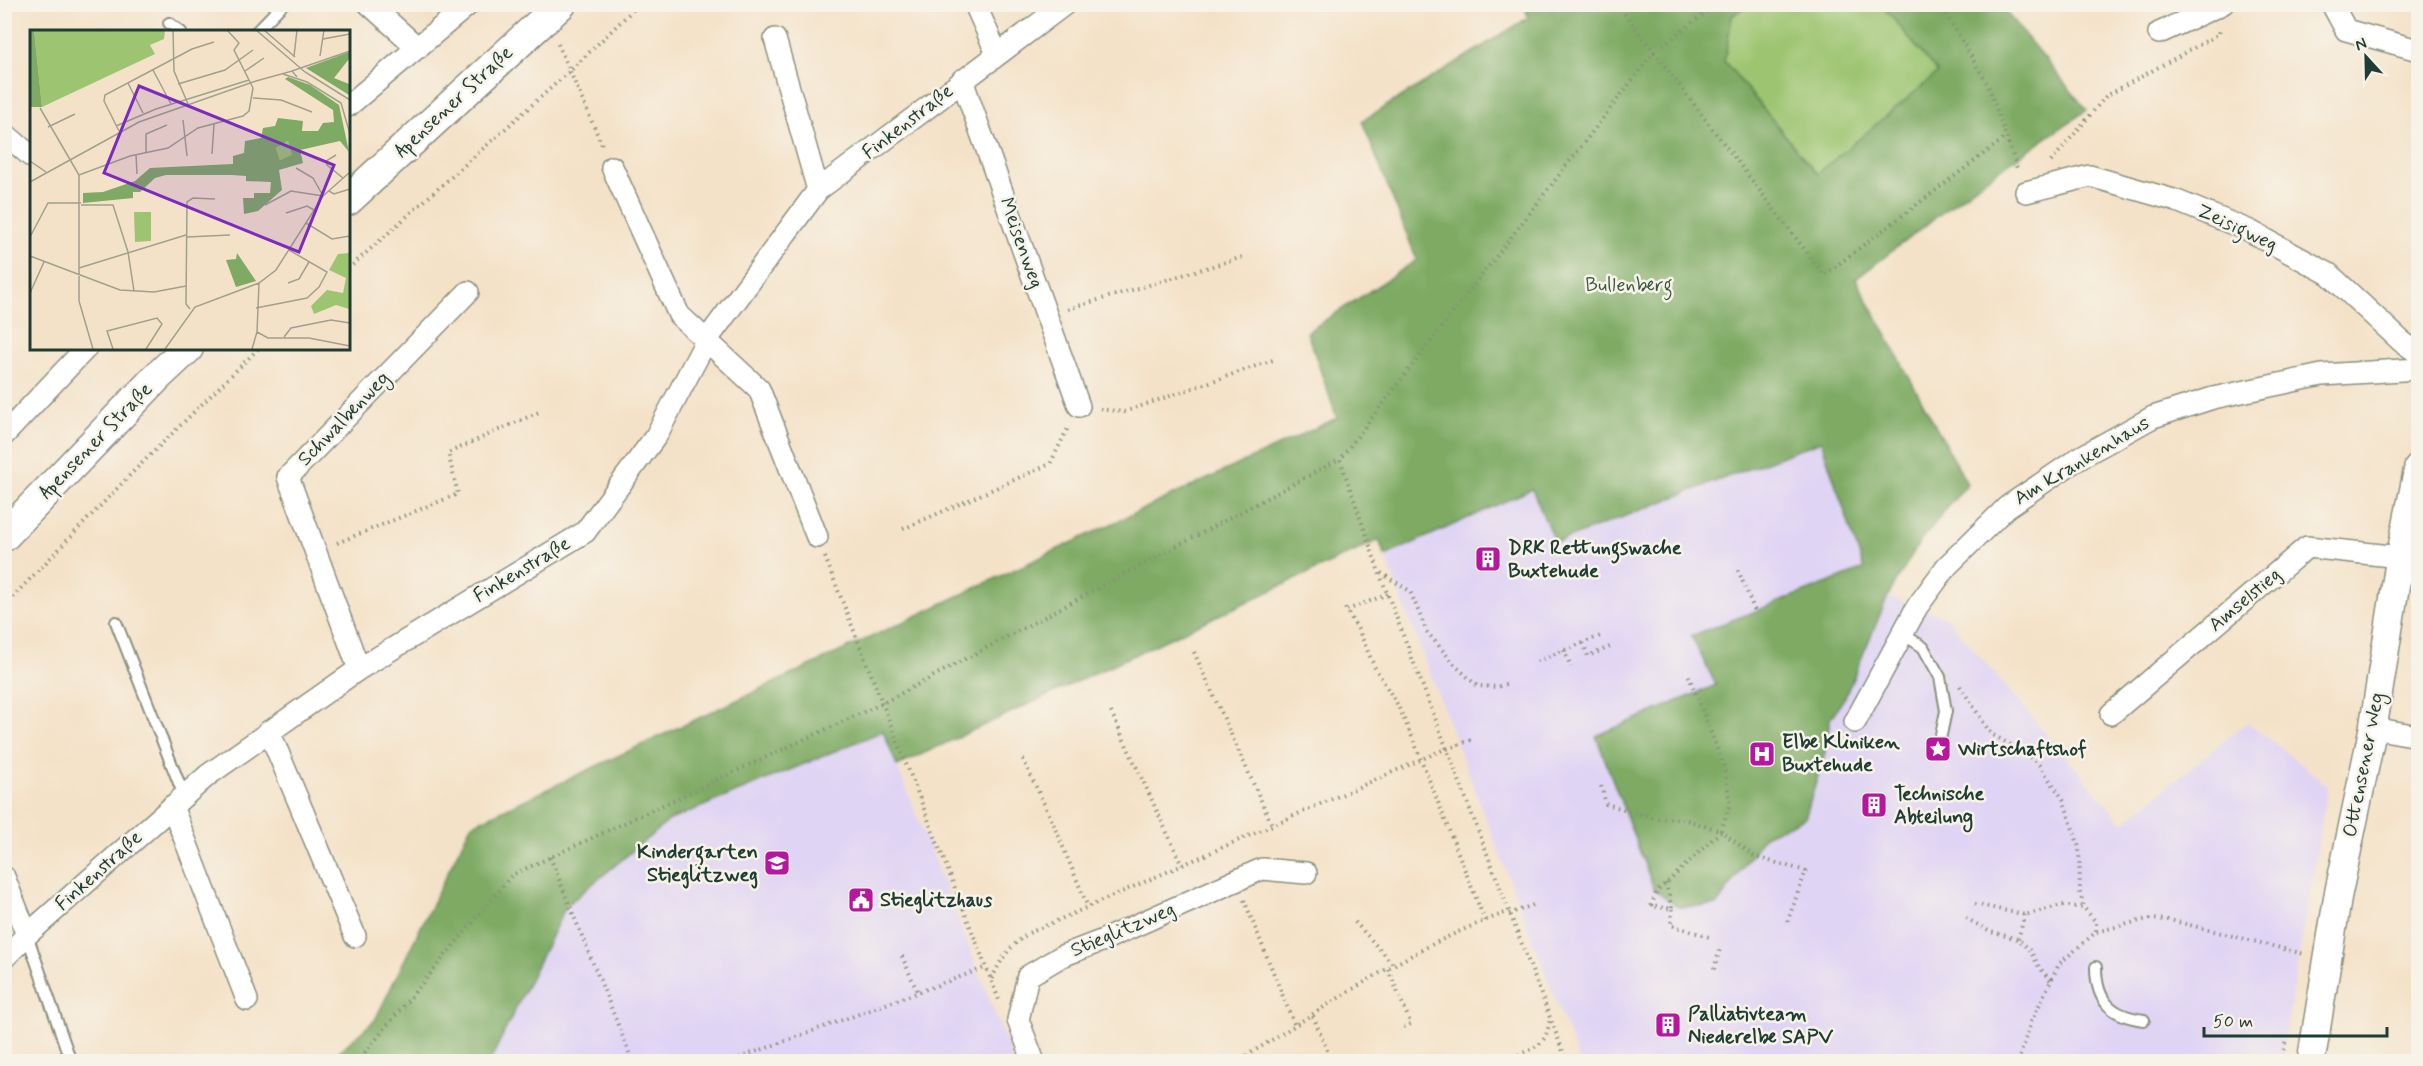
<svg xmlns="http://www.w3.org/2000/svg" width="2423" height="1066" font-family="Mynerve,sans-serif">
<rect width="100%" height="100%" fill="#f7f3e8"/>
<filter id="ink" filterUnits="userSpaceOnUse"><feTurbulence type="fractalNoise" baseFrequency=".0167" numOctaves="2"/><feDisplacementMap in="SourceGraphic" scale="12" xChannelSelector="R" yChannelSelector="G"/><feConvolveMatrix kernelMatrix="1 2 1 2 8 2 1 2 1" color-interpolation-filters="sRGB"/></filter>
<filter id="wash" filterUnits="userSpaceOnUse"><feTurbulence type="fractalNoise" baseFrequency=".008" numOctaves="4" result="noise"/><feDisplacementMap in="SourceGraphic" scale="24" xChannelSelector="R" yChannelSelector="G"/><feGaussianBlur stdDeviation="1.35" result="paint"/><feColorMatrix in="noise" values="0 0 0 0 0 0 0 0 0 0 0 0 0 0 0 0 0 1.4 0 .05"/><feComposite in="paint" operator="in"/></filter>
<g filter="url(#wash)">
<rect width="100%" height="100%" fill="#f4e2c8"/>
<path fill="#e0d4f4" d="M 1822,441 L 1888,596 L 1947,618 L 2123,823 L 2247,722 L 2328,785 L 2281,1061 L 1579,1061 L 1385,556 L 1532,489 L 1556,542 Z
M 883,730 L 974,960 L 1011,1054 L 1017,1061 L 490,1062 L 566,906 L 670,820 Z"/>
<path fill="#9dc571" stroke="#5e8152" stroke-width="1.5" d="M 1747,5 L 1882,5 L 1938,73 L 1817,174 L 1724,61 L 1732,16 Z"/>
<path fill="#7eaa63" stroke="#4e744c" stroke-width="1.5" d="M 1525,5 L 1747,5 L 1732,16 L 1724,61 L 1817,174 L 1938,73 L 1882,5 L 2000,5 L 2087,110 L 1980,183 L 1856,279 L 1967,484 L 1920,541 L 1888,596 L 1845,697 L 1830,719 L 1825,753 L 1805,818 L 1764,836 L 1717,905 L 1678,907 L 1654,889 L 1596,736 L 1716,685 L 1691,636 L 1864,569 L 1821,441 L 1555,543 L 1532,489 L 1385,556 L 1379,540 L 897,766 L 883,731 L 670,820 L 566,906 L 490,1061 L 328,1061 L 375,1020 L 471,825 L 1337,418 L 1307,332 L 1417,260 L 1362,121 L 1528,18 Z"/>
</g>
<g filter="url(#ink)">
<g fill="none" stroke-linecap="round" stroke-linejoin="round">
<defs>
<path id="service" d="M 169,23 L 181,32
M 256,32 L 283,4
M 116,622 L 184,796
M 1903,634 L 1923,647 L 1940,677 L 1946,711 L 1938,749
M 27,935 L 71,1062
M 2096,967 C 2096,1001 2111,1016 2144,1020
M 1503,1061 L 1503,1062"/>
<path id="minor" d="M 369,4 L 418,48
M 975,4 L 997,54
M 2332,4 L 2346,30 L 2418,50
M 2159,33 L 2222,4
M 775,39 L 818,190
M 962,80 L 1079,406
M 348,106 L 469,4
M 4,133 L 32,157
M 612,167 L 679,315 L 759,389 L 817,537
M 2026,192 L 2090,176 L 2177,201 L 2250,231 L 2329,274 L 2401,341 L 2418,353
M 4,435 L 86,348
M 359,669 L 288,477 L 468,292
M 2111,714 L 2307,547 L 2400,557
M 1855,722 L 1917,607 L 1947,566 L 2007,507 L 2079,458 L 2153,417 L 2213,398 L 2322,375 L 2418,369
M 2373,728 L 2418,736
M 269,731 L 355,936
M 172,806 L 247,1000
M 4,877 L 27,935
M 4,958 L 27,935 L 208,775 L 359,669 L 585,532 L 656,436 L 706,341 L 818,190 L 1065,4
M 1034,1062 L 1018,1020 L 1028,976 L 1062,956 L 1101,941 L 1262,869 L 1306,873"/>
<path id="tertiary" d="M 2311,1062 L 2338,895 L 2373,728 L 2400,557 L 2418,468"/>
<path id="secondary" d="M 348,200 L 561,4
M 4,536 L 157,377 L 188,348"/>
</defs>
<use href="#service" stroke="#8a907e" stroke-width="14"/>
<use href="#minor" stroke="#8a907e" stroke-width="24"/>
<use href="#tertiary" stroke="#8a907e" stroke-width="30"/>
<use href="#secondary" stroke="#8a907e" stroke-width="33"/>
<path stroke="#8a907e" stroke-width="4" stroke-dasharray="1.5 4.5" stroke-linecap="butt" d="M 1617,4 L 1654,52 L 1717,4
M 1940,4 L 1988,85 L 2018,171
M 558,44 L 603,147
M 2051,162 L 2106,96 L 2219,34 L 2220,28
M 348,269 L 570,71 L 639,4
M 1068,309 L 1243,257
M 1100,409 L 1124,412 L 1276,359
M 903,529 L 1050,464 L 1069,426
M 337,543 L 458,494 L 448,453 L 539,412
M 825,557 L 999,1000
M 1738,570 L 1756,614
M 1381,573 L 1410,591 L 1427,632 L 1456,666 L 1477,686 L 1497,687 L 1509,683
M 4,606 L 133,472 L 259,348
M 1345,608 L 1359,631 L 1374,666 L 1397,704 L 1413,739 L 1485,921
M 1347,610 L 1388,594
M 1583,643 L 1588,656 L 1610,647
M 1564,650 L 1571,667
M 1194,652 L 1272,825
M 1537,661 L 1603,635
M 1960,686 L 1991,734 L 2022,751 L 2039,765 L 2063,799 L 2079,847 L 2080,892 L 2084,908 L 2096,922 L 2096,932
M 1111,712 L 1182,865
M 1846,745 L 1870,749 L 1871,742
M 1447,749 L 1474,739
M 1023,759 L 1053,823 L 1088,907
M 1601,786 L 1606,804 L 1654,818 L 1684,819 L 1721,831 L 1730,803 L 1724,766 L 1688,674
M 550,857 L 633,1062
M 1666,883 L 1672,909 L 1651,906 L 1657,891 L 1671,879 L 1721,831 L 1755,857 L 1806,871 L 1786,925
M 1244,900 L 1295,1026
M 1975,904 L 2025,915 L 2062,905 L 2084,908
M 1672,909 L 1671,925 L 1709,937
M 1509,914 L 1536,904
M 1966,918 L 1990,932 L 2018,939 L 2030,950 L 2039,967 L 2051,981
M 1355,922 L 1394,965
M 2018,939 L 2025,915
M 902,956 L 918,993
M 1388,969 L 1411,1024 L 1404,1027
M 1714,969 L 1720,949
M 992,979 C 1001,958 1011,945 1029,933 L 1447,748
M 1313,1016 L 1332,1062
M 1518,1055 C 1540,1045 1546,1044 1550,1019
M 357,1062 L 512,875 L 883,703 L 1340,459
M 728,1062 L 987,967
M 1236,1062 C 1324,1009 1410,946 1508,912
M 1567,1062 L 1379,572 L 1340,459 L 1654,52 L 1824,275 L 2006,137
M 2018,1062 L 2031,1022 L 2059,964 L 2096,932 L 2147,919 L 2170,920 L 2304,954
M 2282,1062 L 2286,1039"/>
<use href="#service" stroke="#fff" stroke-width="10"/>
<use href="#minor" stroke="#fff" stroke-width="21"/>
<use href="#tertiary" stroke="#fff" stroke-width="27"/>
<use href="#secondary" stroke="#fff" stroke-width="30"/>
</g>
</g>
<defs>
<symbol id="building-square" viewBox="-11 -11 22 22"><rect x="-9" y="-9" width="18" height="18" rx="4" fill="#b5179e" stroke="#f7f3e8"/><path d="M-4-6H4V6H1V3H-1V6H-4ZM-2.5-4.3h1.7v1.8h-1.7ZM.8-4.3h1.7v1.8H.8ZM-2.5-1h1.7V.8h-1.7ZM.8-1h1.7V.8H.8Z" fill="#fff"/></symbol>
<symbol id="sight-square" viewBox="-11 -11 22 22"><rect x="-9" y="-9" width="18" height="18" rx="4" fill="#b5179e" stroke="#f7f3e8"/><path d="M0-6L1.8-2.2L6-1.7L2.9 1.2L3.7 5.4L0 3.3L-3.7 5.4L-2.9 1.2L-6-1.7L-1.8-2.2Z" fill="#fff"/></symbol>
<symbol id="hospital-square" viewBox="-11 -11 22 22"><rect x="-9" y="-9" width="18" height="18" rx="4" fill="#b5179e" stroke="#f7f3e8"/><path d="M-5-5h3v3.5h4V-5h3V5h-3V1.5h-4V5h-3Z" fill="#fff"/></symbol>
<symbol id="school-square" viewBox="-11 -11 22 22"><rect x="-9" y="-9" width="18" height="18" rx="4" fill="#b5179e" stroke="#f7f3e8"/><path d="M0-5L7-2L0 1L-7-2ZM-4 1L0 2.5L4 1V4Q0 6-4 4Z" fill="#fff"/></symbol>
<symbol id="civic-square" viewBox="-11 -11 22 22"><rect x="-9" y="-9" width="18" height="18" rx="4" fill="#b5179e" stroke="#f7f3e8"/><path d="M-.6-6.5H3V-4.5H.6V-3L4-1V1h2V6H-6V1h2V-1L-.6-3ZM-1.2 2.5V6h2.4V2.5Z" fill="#fff"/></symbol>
</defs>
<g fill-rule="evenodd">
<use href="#building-square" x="1473" y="544" width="30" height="30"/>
<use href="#sight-square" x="1923" y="734" width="30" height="30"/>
<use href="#hospital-square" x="1747" y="739" width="30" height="30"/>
<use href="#building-square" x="1859" y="790" width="30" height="30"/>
<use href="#school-square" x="762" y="848" width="30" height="30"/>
<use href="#civic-square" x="846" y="885" width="30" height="30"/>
<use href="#building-square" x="1653" y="1010" width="30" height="30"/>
</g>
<g text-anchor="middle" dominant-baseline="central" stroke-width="5" stroke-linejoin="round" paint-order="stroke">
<g font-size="20" fill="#1f3d34" stroke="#f7f3e8">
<text transform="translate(454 102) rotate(-43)">Apensener Straße</text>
<text transform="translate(908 122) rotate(-38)">Finkenstraße</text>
<text transform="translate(2237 228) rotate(25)">Zeisigweg</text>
<text transform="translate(1021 243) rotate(70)">Meisenweg</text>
<text transform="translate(344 419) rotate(-46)">Schwalbenweg</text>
<text transform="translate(96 441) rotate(-46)">Apensener Straße</text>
<text transform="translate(2082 461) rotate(-31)">Am Krankenhaus</text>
<text transform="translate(522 570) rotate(-31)">Finkenstraße</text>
<text transform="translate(2245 600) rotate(-40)">Amselstieg</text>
<text transform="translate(2364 765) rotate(-79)">Ottensener Weg</text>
<text transform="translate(99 871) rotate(-42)">Finkenstraße</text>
<text transform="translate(1123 930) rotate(-23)">Stieglitzweg</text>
</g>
<g font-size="20" fill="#385840" stroke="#f7f3e8">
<text x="1629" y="285">Bullenberg</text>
</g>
<g font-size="20" font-weight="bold" fill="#1f3d34" stroke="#f7f3e8" text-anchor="start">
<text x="1508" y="548">DRK Rettungswache<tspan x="1508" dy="23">Buxtehude</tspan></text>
<text x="1782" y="742">Elbe Kliniken<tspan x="1782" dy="23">Buxtehude</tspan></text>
<text x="1958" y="749">Wirtschaftshof</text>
<text x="1894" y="794">Technische<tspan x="1894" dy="23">Abteilung</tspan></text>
<text x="758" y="852" text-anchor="end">Kindergarten<tspan x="758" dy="23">Stieglitzweg</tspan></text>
<text x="880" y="900">Stieglitzhaus</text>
<text x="1688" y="1014">Palliativteam<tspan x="1688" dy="23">Niederelbe SAPV</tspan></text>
</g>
</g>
<g transform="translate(30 30)">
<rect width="320" height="320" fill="#f4e2c8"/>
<path d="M 4,0 L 135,0 L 134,9 L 120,15 L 125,24 L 12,77 ZM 258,111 L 263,126 L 250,130 L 246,118 ZM 104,182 L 121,182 L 121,211 L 105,212 ZM 319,223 L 319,279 L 306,275 L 284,284 L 281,276 L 297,260 L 313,263 L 316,248 L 299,240 L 308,224 Z" fill="#9dc571"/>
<path d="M 0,0 L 4,0 L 12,77 L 0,77 ZM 319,22 L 319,29 L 304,48 L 319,54 L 319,65 L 276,38 ZM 258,47 L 280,55 L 309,75 L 319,122 L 310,111 L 270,120 L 273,133 L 249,140 L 252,160 L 228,181 L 214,184 L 213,168 L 224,168 L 224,163 L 240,163 L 241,152 L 216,151 L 216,146 L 202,145 L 136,145 L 125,148 L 110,162 L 103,162 L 103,168 L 53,173 L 53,163 L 73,162 L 105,151 L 120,138 L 203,134 L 203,126 L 214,123 L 215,111 L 231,108 L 233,98 L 245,96 L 248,88 L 273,91 L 272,101 L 288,101 L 293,93 L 304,92 L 303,80 L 255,49 ZM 258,111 L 262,125 L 250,130 L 246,118 ZM 207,223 L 226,251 L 206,257 L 196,230 L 206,229 Z" fill="#7eaa63" fill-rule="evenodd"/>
<path fill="none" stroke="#9fa08d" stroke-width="1.5" d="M 143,0 L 144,41 L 158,74M 226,0 L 275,42 L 320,70M 234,0 L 265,27M 293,9 L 320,4M 264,26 L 267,0M 290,26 L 294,0M 123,40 L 141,74M 215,41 L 234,28M 262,41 L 320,21M 253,44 L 277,52 L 311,73 L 320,104M 98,53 L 113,83M 148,54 L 195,40 L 223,20M 223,68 L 251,70 L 282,82M 10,78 L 49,145 L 49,271 L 63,319M 153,90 L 157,126M 86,96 L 126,79 L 219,50M 18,97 L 45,84M 89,101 L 74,71 L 75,65 L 162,19 L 184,12M 116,122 L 116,104 L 137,95M 106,124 L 107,144M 182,124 L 184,94M 306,125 L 296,131 L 297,135 L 313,148M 0,131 L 16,142M 266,138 L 283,148 L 292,164M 49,145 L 100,126 L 138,118 L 168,98 L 213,86 L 219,81 L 223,58 L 204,20 L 209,13 L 197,0M 0,152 L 109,92 L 226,51 L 262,41 L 267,47M 299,161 L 304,164 L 320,159M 51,175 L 83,175 L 98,222 L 104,261M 235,175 L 261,161 L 293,166M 256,183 L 277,176 L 284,180M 276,193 L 302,209 L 320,206M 0,207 L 18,173 L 51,173M 157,207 L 200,205M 0,226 L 90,260 L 124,262 L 156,256M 49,238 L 156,205M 258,253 L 269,249 L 279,232M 0,263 L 14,232M 226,278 L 277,268 L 289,257 L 297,242 L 259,220M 160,279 L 156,274 L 157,172 L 163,168 L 185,169M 227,302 L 238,308 L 279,308 L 320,316M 254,307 L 261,298 L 301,290 L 320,293M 83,319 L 77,301 L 127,288 L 132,294 L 116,319M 135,319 L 165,277 L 229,253 L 246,240 L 293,166 L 320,142M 222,319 L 227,302 L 229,253"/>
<path fill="#7b2cbf" fill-opacity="0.15" stroke="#7b2cbf" stroke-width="3" d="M 109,56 L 304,135 L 269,222 L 74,143 Z"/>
<rect width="320" height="320" fill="none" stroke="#1f3d34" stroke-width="3"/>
</g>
<rect width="2423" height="1066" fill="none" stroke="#f7f3e8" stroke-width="24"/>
<g transform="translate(2366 57) rotate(338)" stroke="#f7f3e8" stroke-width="4.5" paint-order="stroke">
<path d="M0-4.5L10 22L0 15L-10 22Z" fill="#1f3d34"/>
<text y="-9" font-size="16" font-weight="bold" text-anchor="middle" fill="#1f3d34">N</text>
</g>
<path d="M2204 1027v9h183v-9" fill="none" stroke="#1f3d34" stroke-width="3"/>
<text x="2213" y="1027" font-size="18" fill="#1f3d34" stroke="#f7f3e8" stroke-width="4.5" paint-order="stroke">50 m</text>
</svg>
